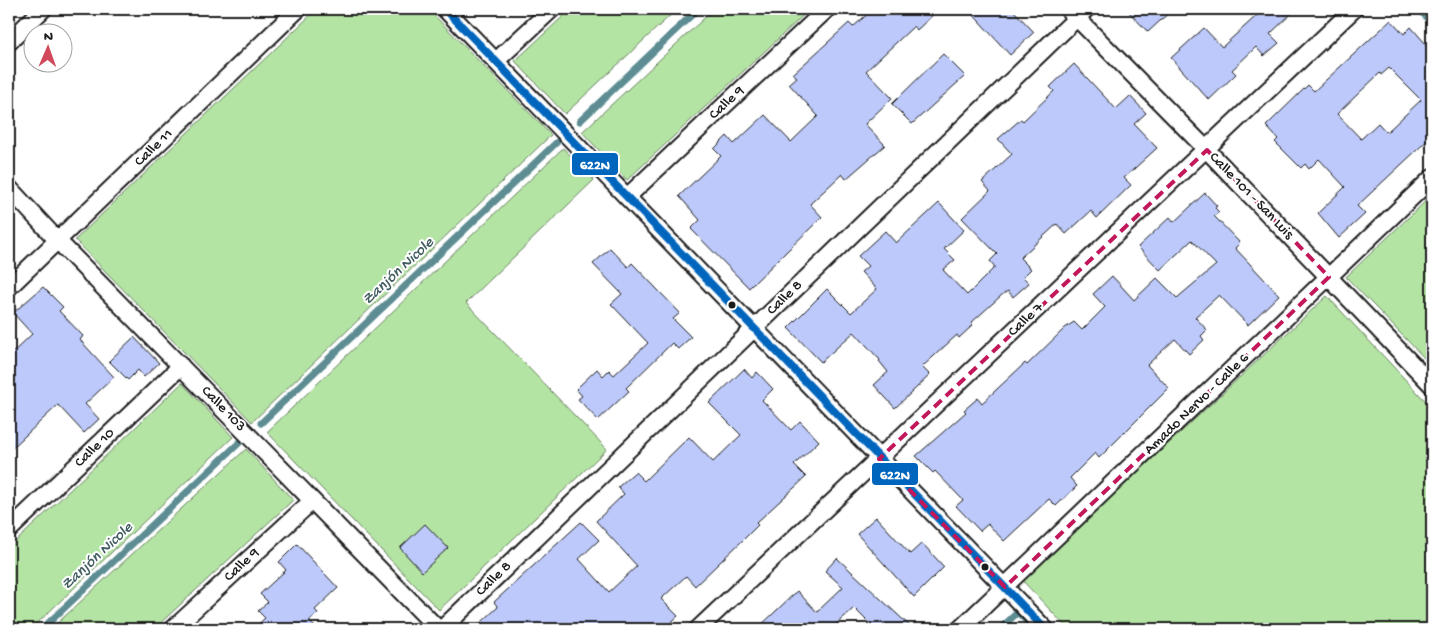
<svg xmlns="http://www.w3.org/2000/svg" width="1441" height="638" font-family="'Gochi Hand',sans-serif">
<rect width="100%" height="100%" fill="#fff"/>
<filter id="ink" filterUnits="userSpaceOnUse"><feTurbulence type="fractalNoise" baseFrequency=".02" numOctaves="2"/><feDisplacementMap in="SourceGraphic" scale="10" xChannelSelector="R" yChannelSelector="G"/><feConvolveMatrix kernelMatrix="1 2 1 2 8 2 1 2 1" color-interpolation-filters="sRGB"/></filter>
<g filter="url(#ink)">
<path fill="#b4e4a4" stroke="#688060" d="M 317,9 L 428,9 L 551,135 L 252,422 L 75,240 Z
M 571,9 L 677,9 L 565,114 L 515,61 Z
M 714,9 L 810,9 L 627,180 L 582,132 Z
M 563,148 L 594,180 L 466,303 L 607,449 L 439,610 L 267,432 Z
M 1432,195 L 1432,366 L 1346,277 Z
M 1327,296 L 1432,408 L 1432,629 L 1068,629 L 1022,580 Z
M 182,383 L 233,437 L 31,629 L 9,629 L 9,548 Z
M 246,449 L 293,500 L 154,629 L 51,629 Z"/>
<g fill="none" stroke-linecap="round" stroke-linejoin="round">
<path stroke="#5d8d93" stroke-width="7" d="M 1418,9 L 1432,22
M 580,121 L 698,9
M 261,423 L 557,142
M 42,629 L 239,443
M 1000,629 L 1018,612 L 1034,629"/>
</g>
<path fill="#bcc9fa" stroke="#1c1c1c" fill-rule="evenodd" d="M 873,9 L 939,9 L 917,30 L 914,26 L 866,71 L 892,98 L 865,124 L 885,145 L 846,179 L 842,174 L 810,204 L 822,217 L 749,288 L 691,229 L 700,220 L 679,196 L 721,156 L 714,149 L 727,136 L 734,144 L 765,115 L 791,142 L 818,116 L 789,84 L 797,77 L 793,74 L 849,23 L 853,27 Z
M 968,9 L 1012,9 L 1034,32 L 1010,55 Z
M 1126,9 L 1173,9 L 1148,32 Z
M 1264,9 L 1296,9 L 1270,34 L 1279,43 L 1264,56 L 1256,47 L 1232,70 L 1236,74 L 1209,100 L 1171,58 L 1204,28 L 1222,47 Z
M 1391,20 L 1404,34 L 1411,27 L 1432,51 L 1432,136 L 1357,206 L 1365,214 L 1339,238 L 1318,213 L 1345,187 L 1319,159 L 1309,169 L 1305,164 L 1301,168 L 1275,142 L 1278,139 L 1266,126 L 1308,85 L 1314,91 ZM 1389,68 L 1421,100 L 1389,130 L 1386,132 L 1378,123 L 1361,139 L 1337,114 L 1380,73 L 1381,75 Z
M 943,54 L 965,76 L 912,124 L 892,104 Z
M 1074,64 L 1116,109 L 1130,96 L 1146,113 L 1134,124 L 1157,148 L 1124,178 L 1131,185 L 1097,218 L 1091,211 L 1066,234 L 1057,224 L 1020,258 L 1031,269 L 1023,277 L 1029,283 L 1013,297 L 1008,291 L 1003,294 L 971,323 L 973,325 L 959,338 L 957,335 L 922,367 L 930,375 L 895,408 L 874,385 L 888,372 L 879,361 L 880,360 L 854,332 L 821,362 L 788,328 L 827,289 L 851,313 L 877,289 L 861,272 L 868,266 L 858,256 L 885,231 L 896,243 L 939,203 L 964,230 L 944,249 L 955,260 L 943,270 L 967,295 L 995,267 L 990,261 L 997,254 L 962,218 L 990,191 L 982,182 L 1012,154 L 998,139 L 1021,119 L 1023,121 L 1054,91 L 1050,87 Z
M 1205,193 L 1217,206 L 1215,208 L 1219,212 L 1214,216 L 1240,243 L 1235,248 L 1279,295 L 1248,325 L 1219,295 L 1195,317 L 1207,330 L 1201,336 L 1204,340 L 1189,354 L 1175,339 L 1147,365 L 1169,388 L 1099,458 L 1095,453 L 1070,478 L 1077,486 L 1056,506 L 1049,499 L 1004,541 L 988,524 L 980,531 L 956,506 L 963,500 L 935,471 L 933,473 L 916,456 L 966,412 L 964,410 L 978,398 L 982,403 L 1025,363 L 1027,365 L 1065,328 L 1074,322 L 1082,330 L 1105,307 L 1093,294 L 1112,276 L 1134,300 L 1157,278 L 1177,298 L 1216,265 L 1192,240 L 1160,270 L 1138,247 L 1170,217 L 1174,222 Z
M 610,248 L 628,267 L 632,263 L 680,313 L 673,319 L 691,337 L 678,349 L 672,343 L 626,388 L 629,391 L 598,420 L 578,399 L 582,396 L 576,389 L 597,369 L 603,376 L 609,370 L 614,375 L 648,343 L 611,304 L 622,294 L 593,264 Z
M 43,287 L 63,307 L 59,311 L 83,336 L 80,340 L 114,377 L 85,404 L 99,419 L 84,433 L 58,405 L 9,451 L 9,356 L 32,334 L 13,313 Z
M 134,337 L 159,363 L 144,377 L 138,370 L 128,380 L 109,361 Z
M 744,369 L 752,378 L 757,372 L 773,389 L 762,400 L 791,430 L 800,421 L 819,441 L 794,465 L 806,477 L 756,523 L 758,525 L 742,541 L 695,586 L 686,576 L 661,599 L 678,616 L 664,629 L 474,629 L 498,607 L 494,602 L 581,522 L 599,540 L 579,559 L 609,592 L 637,566 L 596,521 L 624,494 L 618,487 L 635,472 L 644,481 L 689,437 L 713,462 L 741,435 L 709,403 Z
M 876,517 L 910,554 L 922,543 L 944,567 L 914,597 L 857,534 Z
M 425,524 L 448,548 L 422,572 L 400,548 Z
M 297,544 L 338,588 L 315,610 L 318,613 L 309,621 L 317,629 L 253,629 L 265,618 L 258,611 L 268,602 L 260,594 L 286,570 L 279,562 Z
M 837,558 L 913,629 L 875,629 L 854,608 L 832,628 L 834,629 L 757,629 L 797,591 L 817,612 L 843,587 L 825,571 Z"/>
<g fill="none" stroke-linecap="round" stroke-linejoin="round">
<defs>
<path id="minor" d="M 445,9 L 1045,629
M 1068,9 L 1207,150 L 1432,385
M 9,42 L 43,9
M 496,61 L 552,9
M 9,188 L 58,241 L 438,629
M 627,197 L 827,9
M 9,287 L 298,9
M 9,530 L 181,366
M 173,629 L 312,501
M 442,629 L 1086,9
M 698,629 L 1354,9
M 960,629 L 1432,178"/>
</defs>
<use href="#minor" stroke="#1c1c1c" stroke-width="20"/>
<use href="#minor" stroke="#fff" stroke-width="16"/>
<defs>
<path id="bus-1" d="M 445,9 L 1045,629"/>
</defs>
<use href="#bus-1" stroke="#fff" stroke-width="11"/>
<use href="#bus-1" stroke="#0065bd" stroke-width="8"/>
</g>
</g>
<path fill="none" stroke="#c2185b" stroke-width="4" stroke-dasharray="10 6" stroke-linejoin="round" d="M 1207,150 L 1329,277 L 1005,587 L 879,459 Z"/>
<g fill="#1c1c1c" stroke="#fff" stroke-width="2">
<circle cx="732" cy="305" r="4.5"/>
<circle cx="985" cy="567" r="4.5"/>
</g>
<g text-anchor="middle" dominant-baseline="central" stroke-width="4" stroke-linejoin="round" paint-order="stroke">
<g font-size="15" fill="#1c1c1c" stroke="#fff">
<text transform="translate(727 103) rotate(-43)">Calle 9</text>
<text transform="translate(154 148) rotate(-44)">Calle 11</text>
<text transform="translate(1251 196) rotate(46)">Calle 101 - San Luis</text>
<text transform="translate(785 298) rotate(-44)">Calle 8</text>
<text transform="translate(1026 320) rotate(-43)">Calle 7</text>
<text transform="translate(1197 404) rotate(-44)">Amado Nervo - Calle 6</text>
<text transform="translate(223 409) rotate(46)">Calle 103</text>
<text transform="translate(95 448) rotate(-44)">Calle 10</text>
<text transform="translate(242 565) rotate(-43)">Calle 9</text>
<text transform="translate(494 579) rotate(-44)">Calle 8</text>
</g>
<g font-size="16" font-style="italic" fill="#425e61" stroke="#fff">
<text transform="translate(399 272) rotate(-43)">Zanjón Nicole</text>
<text transform="translate(98 557) rotate(-43)">Zanjón Nicole</text>
</g>
</g>
<g stroke="#fff" stroke-width="2">
<rect x="571" y="152" width="48" height="24" rx="5" fill="#0065bd"/>
<rect x="871" y="462" width="48" height="24" rx="5" fill="#0065bd"/>
</g>
<g font-size="14" text-anchor="middle" font-weight="bold" fill="#fff">
<text x="595" y="169">622N</text>
<text x="895" y="479">622N</text>
</g>
<rect width="1441" height="638" fill="none" stroke="#fff" stroke-width="30"/>
<rect x="15" y="15" width="1411" height="608" fill="none" stroke="#1c1c1c" stroke-width="2" filter="url(#ink)"/>
<g transform="translate(48 48) rotate(2)"><circle r="24" fill="#ffffff" stroke="#a4a4a4"/>
<path d="M0-4L9 19L0 12L-9 19Z" fill="#d1495b"/>
<text y="-8" font-size="14" font-weight="bold" text-anchor="middle" fill="#1c1c1c">N</text>
</g>
</svg>
